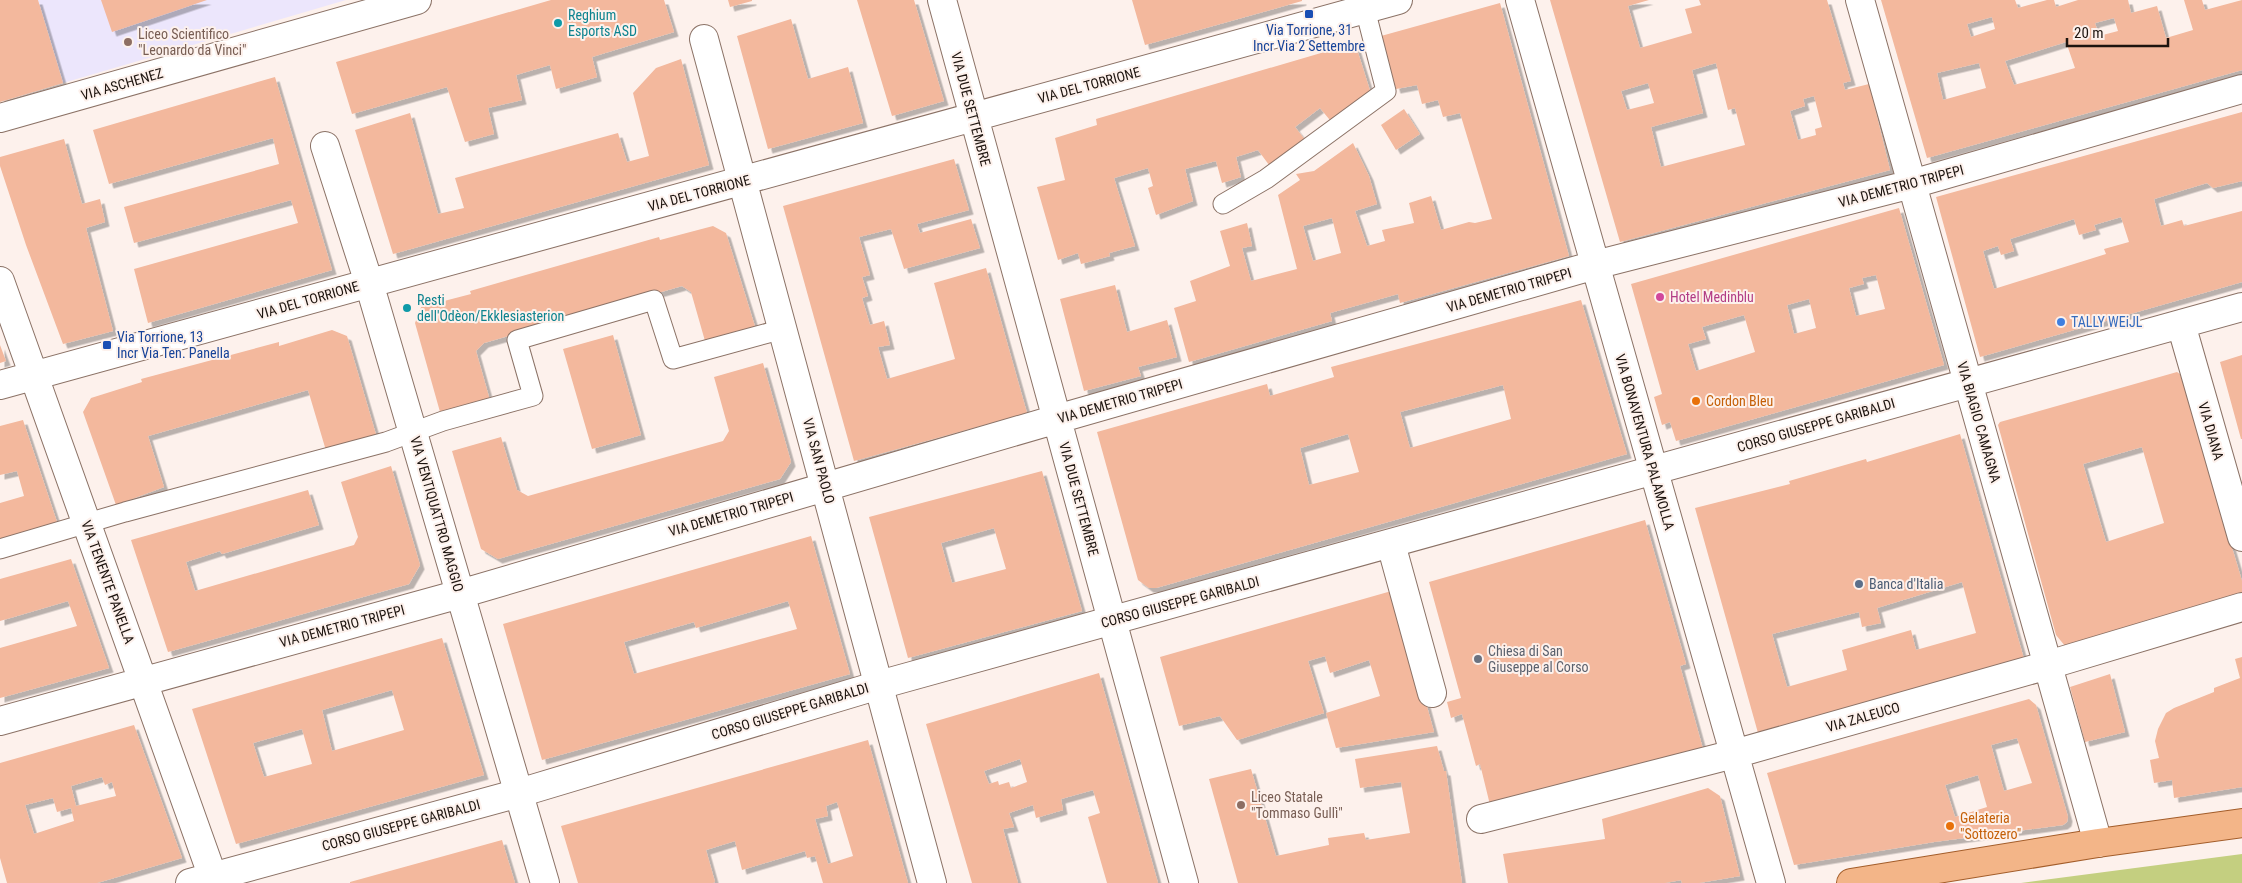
<svg xmlns="http://www.w3.org/2000/svg" width="2242" height="883" font-family="'Roboto Condensed',sans-serif">
<defs>
<filter id="shadow"><feDropShadow dx="4.5" dy="4.5" stdDeviation="0" flood-color="#0004"/></filter>
</defs>
<rect width="100%" height="100%" fill="#fdf1ec"/>
<path fill="#ece6fc" d="M 38,0 L 346,0 L 63,83 Z"/>
<path fill="#c4cf80" d="M 2242,854 L 2242,883 L 2021,883 Z"/>
<path fill="#f3b89d" fill-rule="evenodd" filter="url(#shadow)" d="M 0,0 L 38,0 L 63,83 L 0,102 Z
M 101,0 L 207,0 L 112,32 Z
M 551,0 L 664,0 L 674,32 L 592,57 L 597,77 L 556,89 L 550,65 L 516,75 L 522,100 L 488,108 L 494,134 L 465,142 L 447,87 L 352,114 L 336,62 Z
M 728,0 L 752,0 L 752,1 L 730,7 Z
M 857,0 L 914,0 L 944,101 L 892,116 Z
M 1132,0 L 1302,0 L 1302,1 L 1145,45 Z
M 1550,0 L 1649,0 L 1628,6 L 1640,48 L 1692,33 L 1685,9 L 1701,5 L 1699,0 L 1827,0 L 1851,81 L 1843,83 L 1845,90 L 1869,84 L 1890,170 L 1620,242 ZM 1716,63 L 1728,110 L 1735,108 L 1745,145 L 1661,167 L 1651,127 L 1703,113 L 1692,70 ZM 1648,83 L 1654,103 L 1627,110 L 1621,91 ZM 1814,96 L 1822,127 L 1815,129 L 1816,135 L 1798,140 L 1790,111 L 1805,106 L 1803,99 Z
M 1881,0 L 2015,0 L 2018,8 L 2047,0 L 2054,0 L 2056,7 L 2078,0 L 2128,0 L 2131,13 L 2157,6 L 2166,38 L 2193,30 L 2184,0 L 2202,0 L 2205,10 L 2242,0 L 2242,70 L 1927,158 ZM 1992,17 L 1995,29 L 1971,37 L 1967,24 ZM 2114,18 L 2118,31 L 2099,36 L 2095,23 ZM 2066,42 L 2075,68 L 2014,85 L 2005,61 ZM 1979,63 L 1986,88 L 1943,100 L 1937,73 Z
M 1500,3 L 1569,256 L 1400,303 L 1398,294 L 1330,313 L 1332,321 L 1189,362 L 1174,308 L 1196,301 L 1190,281 L 1230,266 L 1220,231 L 1247,223 L 1252,246 L 1242,248 L 1251,281 L 1297,269 L 1278,195 L 1300,180 L 1296,174 L 1314,171 L 1353,143 L 1369,176 L 1377,204 L 1355,211 L 1367,246 L 1385,241 L 1382,230 L 1414,223 L 1409,203 L 1431,196 L 1441,230 L 1469,222 L 1475,223 L 1492,219 L 1460,113 L 1443,117 L 1438,100 L 1422,104 L 1417,85 L 1396,89 L 1381,36 ZM 1332,218 L 1341,253 L 1313,261 L 1303,226 Z
M 791,19 L 808,79 L 848,67 L 863,123 L 768,149 L 737,36 Z
M 1355,43 L 1372,97 L 1334,125 L 1320,108 L 1295,127 L 1306,141 L 1272,169 L 1258,150 L 1236,157 L 1241,177 L 1222,183 L 1216,161 L 1185,169 L 1193,201 L 1156,215 L 1148,188 L 1153,186 L 1148,168 L 1114,178 L 1135,246 L 1109,253 L 1110,256 L 1081,264 L 1078,253 L 1058,260 L 1037,187 L 1065,180 L 1055,138 L 1097,125 L 1096,119 Z
M 681,59 L 709,165 L 393,254 L 355,130 L 410,113 L 438,214 L 464,208 L 455,178 L 618,133 L 627,162 L 649,156 L 633,93 L 656,68 Z
M 275,77 L 332,270 L 148,323 L 134,269 L 298,223 L 291,200 L 134,243 L 124,207 L 279,164 L 273,138 L 109,184 L 93,130 Z
M 1404,109 L 1420,134 L 1396,150 L 1381,125 Z
M 2242,112 L 2242,181 L 2213,188 L 2207,183 L 2154,199 L 2161,226 L 2182,220 L 2184,226 L 2242,211 L 2242,282 L 1980,357 L 1936,197 ZM 2121,217 L 2129,242 L 2104,249 L 2106,254 L 1994,289 L 1983,251 L 1998,246 L 2001,255 L 2014,251 L 2010,239 L 2074,219 L 2079,235 L 2096,230 L 2094,225 Z
M 64,139 L 82,204 L 100,199 L 105,222 L 86,228 L 113,331 L 63,344 L 26,245 L 0,166 L 0,157 Z
M 954,159 L 969,210 L 917,224 L 920,233 L 971,219 L 980,248 L 904,269 L 891,229 L 859,237 L 870,275 L 862,277 L 868,296 L 862,298 L 870,325 L 884,321 L 890,345 L 878,347 L 887,379 L 955,359 L 934,283 L 986,268 L 1027,413 L 854,461 L 783,206 Z
M 1899,208 L 1944,365 L 1676,441 L 1670,422 L 1662,425 L 1654,397 L 1662,394 L 1631,284 ZM 1876,275 L 1885,309 L 1856,316 L 1849,288 L 1864,284 L 1862,278 ZM 1809,299 L 1816,328 L 1794,334 L 1787,305 ZM 1744,315 L 1755,352 L 1696,371 L 1688,344 L 1706,339 L 1702,327 Z
M 713,226 L 726,233 L 757,333 L 707,348 L 691,292 L 682,286 L 484,343 L 476,351 L 491,404 L 442,419 L 415,323 L 421,307 L 471,294 L 470,291 L 659,237 L 660,240 Z
M 1115,285 L 1127,332 L 1167,320 L 1177,357 L 1138,367 L 1141,376 L 1084,391 L 1060,299 Z
M 1581,300 L 1627,454 L 1156,588 L 1149,588 L 1138,580 L 1097,432 L 1267,384 L 1270,396 L 1334,377 L 1331,367 ZM 1503,385 L 1511,419 L 1410,448 L 1400,412 ZM 1348,434 L 1359,472 L 1309,485 L 1300,448 Z
M 332,330 L 347,336 L 377,438 L 327,454 L 308,390 L 148,436 L 164,487 L 116,505 L 83,412 L 91,398 L 142,382 L 141,379 L 279,342 L 279,346 Z
M 613,335 L 641,435 L 592,449 L 563,349 Z
M 0,345 L 6,361 L 0,363 Z
M 2242,355 L 2242,439 L 2241,439 L 2220,362 Z
M 763,363 L 791,462 L 780,479 L 498,559 L 481,549 L 452,451 L 501,437 L 517,490 L 528,496 L 723,441 L 729,431 L 714,377 Z
M 2177,372 L 2180,374 L 2242,581 L 2242,595 L 2066,647 L 2056,635 L 1998,425 L 2000,422 ZM 2142,447 L 2164,523 L 2106,542 L 2083,464 Z
M 23,420 L 59,528 L 0,544 L 0,503 L 24,496 L 17,471 L 0,475 L 0,426 Z
M 1960,434 L 2024,659 L 1761,735 L 1758,733 L 1695,508 L 1790,484 L 1789,481 L 1866,459 L 1867,462 ZM 1962,582 L 1976,633 L 1916,650 L 1911,630 L 1842,650 L 1847,670 L 1787,687 L 1772,634 L 1859,612 L 1862,627 L 1881,623 L 1877,608 Z
M 391,466 L 420,565 L 409,584 L 168,652 L 131,540 L 308,490 L 319,525 L 222,554 L 220,551 L 186,562 L 195,591 L 354,545 L 358,537 L 341,482 Z
M 1042,471 L 1082,611 L 908,658 L 869,517 ZM 994,528 L 1006,569 L 952,583 L 941,543 Z
M 1645,520 L 1686,664 L 1680,666 L 1703,749 L 1491,809 L 1480,764 L 1476,766 L 1462,714 L 1451,718 L 1447,702 L 1461,698 L 1429,582 Z
M 811,536 L 850,674 L 542,760 L 503,624 ZM 788,601 L 797,629 L 634,674 L 624,642 L 694,622 L 696,628 Z
M 71,559 L 109,668 L 0,698 L 0,648 L 77,626 L 68,601 L 0,621 L 0,579 Z
M 1395,590 L 1434,732 L 1336,748 L 1326,713 L 1380,696 L 1369,660 L 1330,673 L 1325,656 L 1308,661 L 1324,713 L 1237,740 L 1220,716 L 1179,726 L 1160,657 Z
M 442,638 L 484,775 L 236,844 L 192,709 ZM 392,690 L 404,730 L 332,751 L 322,710 ZM 302,729 L 312,764 L 264,777 L 253,743 Z
M 2242,657 L 2242,787 L 2174,798 L 2172,780 L 2154,783 L 2150,760 L 2159,758 L 2155,741 L 2158,729 L 2166,713 L 2174,708 L 2214,692 L 2214,688 L 2240,678 L 2235,659 Z
M 1099,673 L 1158,883 L 1107,883 L 1088,817 L 1100,813 L 1093,790 L 1061,799 L 1063,810 L 1036,818 L 1033,805 L 1009,813 L 1014,827 L 1003,829 L 1018,883 L 972,883 L 926,724 ZM 1020,759 L 1027,782 L 1011,788 L 1009,782 L 999,785 L 998,781 L 989,784 L 984,771 Z
M 2110,674 L 2125,732 L 2085,742 L 2070,687 Z
M 2029,699 L 2036,705 L 2068,817 L 2067,822 L 2063,825 L 1934,842 L 1794,865 L 1767,773 ZM 2017,738 L 2032,783 L 2004,791 L 1991,745 ZM 1978,775 L 1987,807 L 1955,817 L 1945,785 Z
M 134,725 L 182,858 L 97,883 L 7,883 L 0,858 L 0,763 ZM 102,777 L 105,785 L 112,782 L 116,796 L 76,806 L 71,786 ZM 53,798 L 57,812 L 71,808 L 74,821 L 34,834 L 25,805 Z
M 868,740 L 908,883 L 823,883 L 815,856 L 807,858 L 805,851 L 742,870 L 735,841 L 706,850 L 715,882 L 713,883 L 578,883 L 561,826 ZM 837,802 L 853,856 L 828,864 L 815,819 L 828,816 L 826,806 Z
M 1437,746 L 1444,771 L 1446,771 L 1462,883 L 1238,883 L 1209,779 L 1251,769 L 1276,856 L 1329,845 L 1328,838 L 1364,833 L 1366,840 L 1410,833 L 1401,782 L 1360,788 L 1355,759 Z
M 1708,788 L 1720,796 L 1740,876 L 1699,883 L 1682,883 L 1681,880 L 1665,883 L 1508,883 L 1503,854 L 1605,839 L 1602,819 Z
M 502,840 L 515,883 L 350,883 L 350,882 Z"/>
<g fill="none" stroke-linecap="round" stroke-linejoin="round">
<defs>
<path id="service" d="M 1223,204 L 1266,179 L 1386,91 L 1365,9
M 0,549 L 125,512 L 386,442 L 443,421 L 533,396 L 517,340 L 654,300 L 673,359 L 783,329"/>
<path id="pedestrian" d="M 2181,324 L 2242,537
M 1391,544 L 1432,693
M 2048,665 L 2242,607
M 1481,819 L 1734,754
M 190,883 L 519,793 L 879,685 L 2242,307"/>
<path id="minor" d="M 942,0 L 1184,883
M 1520,0 L 1771,883
M 1860,0 L 2098,843
M 704,39 L 932,883
M 0,118 L 417,0
M 325,146 L 369,283 L 545,883
M 0,281 L 215,883
M 0,385 L 1398,0
M 0,721 L 460,594 L 1057,419 L 1595,265 L 1912,184 L 2242,89
M 1734,754 L 2048,665"/>
<path id="primary" d="M 1851,883 L 2098,843 L 2242,823"/>
</defs>
<use href="#service" stroke="#8b7266" stroke-width="21"/>
<use href="#pedestrian" stroke="#8b7266" stroke-width="30"/>
<use href="#minor" stroke="#8b7266" stroke-width="30"/>
<use href="#primary" stroke="#a35d2a" stroke-width="30"/>
<use href="#service" stroke="#fff" stroke-width="19"/>
<use href="#pedestrian" stroke="#fff" stroke-width="28"/>
<use href="#minor" stroke="#fff" stroke-width="28"/>
<use href="#primary" stroke="#f3b588" stroke-width="28"/>
</g>
<g fill="#1a4fb4" stroke="#fdf1ec" stroke-width="2">
<rect x="1304" y="9" width="10" height="10" rx="2.5"/>
<rect x="102" y="340" width="10" height="10" rx="2.5"/>
</g>
<g fill="#0f9aa8" stroke="#fdf1ec" stroke-width="2">
<circle cx="558" cy="23" r="5"/>
<circle cx="407" cy="308" r="5"/>
</g>
<g fill="#8d6e63" stroke="#fdf1ec" stroke-width="2">
<circle cx="128" cy="42" r="5"/>
<circle cx="1241" cy="805" r="5"/>
</g>
<circle fill="#d1479c" stroke="#fdf1ec" stroke-width="2" cx="1660" cy="297" r="5"/>
<circle fill="#3f7fe0" stroke="#fdf1ec" stroke-width="2" cx="2061" cy="322" r="5"/>
<g fill="#e8710a" stroke="#fdf1ec" stroke-width="2">
<circle cx="1696" cy="401" r="5"/>
<circle cx="1950" cy="826" r="5"/>
</g>
<circle fill="#5c6f8a" stroke="#fdf1ec" stroke-width="2" cx="1859" cy="584" r="5"/>
<circle fill="#6b7280" stroke="#fdf1ec" stroke-width="2" cx="1478" cy="659" r="5"/>
<g text-anchor="middle" dominant-baseline="central" stroke-width="4" stroke-linejoin="round" paint-order="stroke">
<g font-size="14" fill="#0d838f" stroke="#fdf1ec" text-anchor="start">
<text x="568" y="15">Reghium<tspan x="568" dy="16">Esports ASD</tspan></text>
<text x="417" y="300">Resti<tspan x="417" dy="16">dell'Odèon/Ekklesiasterion</tspan></text>
</g>
<g font-size="14" fill="#164399" stroke="#fdf1ec">
<text x="1309" y="30">Via Torrione, 31<tspan x="1309" dy="16">Incr Via 2 Settembre</tspan></text>
<text x="117" y="337" text-anchor="start">Via Torrione, 13<tspan x="117" dy="16">Incr Via Ten. Panella</tspan></text>
</g>
<g font-size="14" fill="#785e54" stroke="#fdf1ec" text-anchor="start">
<text x="138" y="34">Liceo Scientifico<tspan x="138" dy="16">"Leonardo da Vinci"</tspan></text>
<text x="1251" y="797">Liceo Statale<tspan x="1251" dy="16">"Tommaso Gullì"</tspan></text>
</g>
<g font-size="14" fill="#1d140f" stroke="#fdf1ec">
<text transform="translate(122 84) rotate(-16)">VIA ASCHENEZ</text>
<text transform="translate(1089 85) rotate(-15)">VIA DEL TORRIONE</text>
<text transform="translate(971 109) rotate(75)">VIA DUE SETTEMBRE</text>
<text transform="translate(1901 186) rotate(-15)">VIA DEMETRIO TRIPEPI</text>
<text transform="translate(699 193) rotate(-15)">VIA DEL TORRIONE</text>
<text transform="translate(1509 290) rotate(-16)">VIA DEMETRIO TRIPEPI</text>
<text transform="translate(308 300) rotate(-16)">VIA DEL TORRIONE</text>
<text transform="translate(1120 401) rotate(-16)">VIA DEMETRIO TRIPEPI</text>
<text transform="translate(1979 422) rotate(74)">VIA BIAGIO CAMAGNA</text>
<text transform="translate(1816 425) rotate(-16)">CORSO GIUSEPPE GARIBALDI</text>
<text transform="translate(2211 431) rotate(74)">VIA DIANA</text>
<text transform="translate(1645 442) rotate(74)">VIA BONAVENTURA PALAMOLLA</text>
<text transform="translate(819 461) rotate(75)">VIA SAN PAOLO</text>
<text transform="translate(1079 499) rotate(75)">VIA DUE SETTEMBRE</text>
<text transform="translate(437 514) rotate(74)">VIA VENTIQUATTRO MAGGIO</text>
<text transform="translate(731 514) rotate(-16)">VIA DEMETRIO TRIPEPI</text>
<text transform="translate(108 582) rotate(70)">VIA TENENTE PANELLA</text>
<text transform="translate(1180 602) rotate(-15)">CORSO GIUSEPPE GARIBALDI</text>
<text transform="translate(342 626) rotate(-15)">VIA DEMETRIO TRIPEPI</text>
<text transform="translate(790 711) rotate(-17)">CORSO GIUSEPPE GARIBALDI</text>
<text transform="translate(1863 717) rotate(-16)">VIA ZALEUCO</text>
<text transform="translate(401 825) rotate(-15)">CORSO GIUSEPPE GARIBALDI</text>
</g>
<g font-size="14" fill="#b23c85" stroke="#fdf1ec" text-anchor="start">
<text x="1670" y="297">Hotel Medinblu</text>
</g>
<g font-size="14" fill="#366cbe" stroke="#fdf1ec" text-anchor="start">
<text x="2071" y="322">TALLY WEiJL</text>
</g>
<g font-size="14" fill="#c56008" stroke="#fdf1ec" text-anchor="start">
<text x="1706" y="401">Cordon Bleu</text>
<text x="1960" y="818">Gelateria<tspan x="1960" dy="16">"Sottozero"</tspan></text>
</g>
<g font-size="14" fill="#4e5e75" stroke="#fdf1ec" text-anchor="start">
<text x="1869" y="584">Banca d'Italia</text>
</g>
<g font-size="14" fill="#5b616d" stroke="#fdf1ec" text-anchor="start">
<text x="1488" y="651">Chiesa di San<tspan x="1488" dy="16">Giuseppe al Corso</tspan></text>
</g>
</g>
<path d="M2067 38v8h101v-8" fill="none" stroke="#1d140f" stroke-width="2.5"/>
<text x="2074" y="38" font-size="15" fill="#1d140f" stroke="#fdf1ec" stroke-width="4" paint-order="stroke">20 m</text>
</svg>
